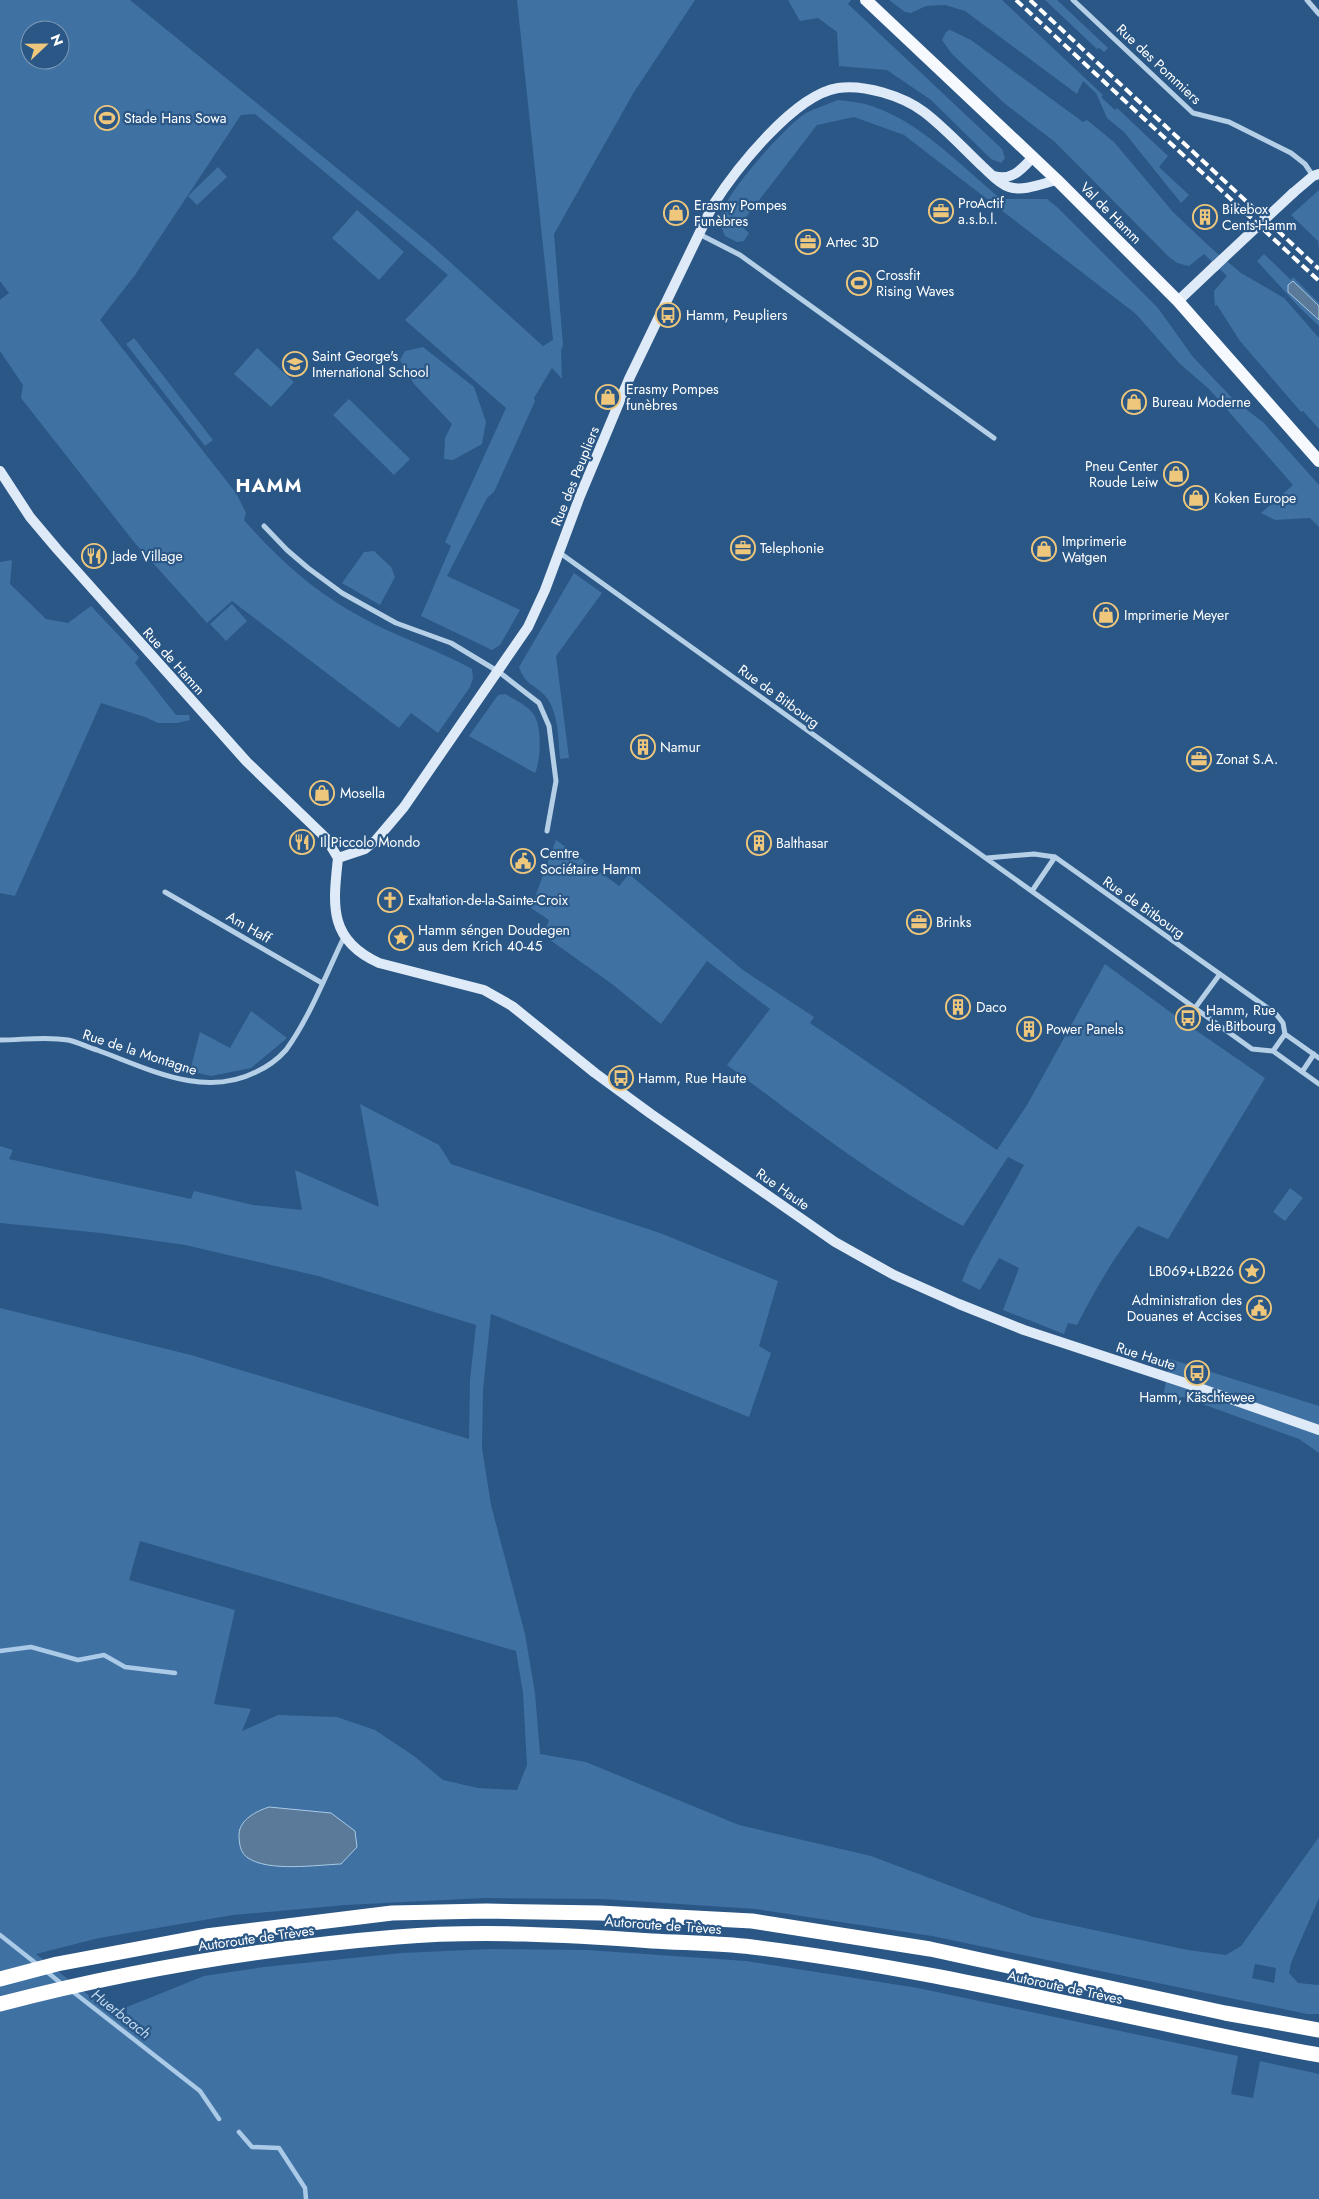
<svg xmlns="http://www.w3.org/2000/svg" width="1319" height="2199" font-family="Jost,sans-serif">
<rect width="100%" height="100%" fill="#2a5786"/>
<path fill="#3f71a2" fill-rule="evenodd" d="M 0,0 L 130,0 L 429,243 L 543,346 L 553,340 L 517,0 L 695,0 L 634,92 L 554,234 L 563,345 L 561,350 L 562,379 L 552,368 L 534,398 L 535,401 L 494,492 L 487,498 L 447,576 L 520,610 L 500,645 L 492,650 L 421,616 L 451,546 L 445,542 L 506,408 L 405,320 L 448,275 L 255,114 L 241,115 L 135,275 L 100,320 L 236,493 L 246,513 L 244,520 C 278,559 316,593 361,617 C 397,637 436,649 472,669 L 473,678 L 470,687 L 438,733 L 411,713 L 399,728 L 232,601 L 207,623 L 134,542 L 21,398 L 23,385 L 0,351 L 0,300 L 9,293 L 0,281 ZM 30,30 L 60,30 L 60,60 L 30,60 Z
M 788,0 L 851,0 L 848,4 L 1002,149 L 1005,158 L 1001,163 L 991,159 L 931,100 L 887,70 L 839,66 L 837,32 L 818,18 L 800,21 Z
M 889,0 L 1002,0 L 1103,95 L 1101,97 L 1115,110 L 1117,108 L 1168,156 L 1159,167 L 1189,195 L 1181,203 L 1124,132 L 1107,118 L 1096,93 L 1083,81 L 1077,94 L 965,11 L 945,5 L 926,6 L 911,13 L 905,12 Z
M 1045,0 L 1057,0 L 1108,48 L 1104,52 L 1099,48 L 1097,49 Z
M 950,30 L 971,40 L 1083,122 L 1087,120 L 1114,142 L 1173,212 L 1211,248 L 1241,273 L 1284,298 L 1319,338 L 1319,429 L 1303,411 L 1301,412 L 1240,341 L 1217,305 L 1215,306 L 1214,291 L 1227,276 L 1204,254 L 1189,266 L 1177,263 L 1168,256 L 1055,142 L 1004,103 L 952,54 L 942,40 L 946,32 Z
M 838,100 C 847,101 857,102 865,104 C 917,118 961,166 1001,199 L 1047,199 L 1057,207 L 1158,308 L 1193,357 L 1235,401 L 1263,422 L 1319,485 L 1319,527 L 1310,518 L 1275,520 L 1261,513 L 1293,485 L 1209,389 L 1180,364 L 1136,314 L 904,135 L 854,117 L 817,125 L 740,225 L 749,233 L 744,241 L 737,242 L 725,236 C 722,229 719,221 721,214 C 727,192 786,125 806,113 C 816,108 828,104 838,100 Z
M 218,167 L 227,177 L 197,205 L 188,196 Z
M 1319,190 L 1319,251 L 1318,241 L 1291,215 Z
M 357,210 L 404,252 L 379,280 L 332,238 Z
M 1264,254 L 1291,280 L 1293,277 L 1319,303 L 1319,326 L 1298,306 L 1257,261 Z
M 134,338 L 213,440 L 205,446 L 126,344 Z
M 423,347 L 474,387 L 486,422 L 482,444 L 453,460 L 444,459 L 445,438 L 452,424 L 414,384 L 400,360 L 405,351 Z
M 257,348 L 294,382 L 271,407 L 234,374 Z
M 349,399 L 410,459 L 394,475 L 333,415 Z
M 374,551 L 391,567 L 395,577 L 380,605 L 342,583 L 364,552 Z
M 12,560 L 10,584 L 46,619 L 68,623 L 91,606 L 139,657 L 135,663 L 176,715 L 189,715 L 190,720 L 177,723 L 158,723 L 145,717 L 101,703 L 15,896 L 0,893 L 0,562 Z
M 574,573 L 602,593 L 556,656 L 569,758 L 560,759 C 558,739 559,715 547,698 C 536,684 526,687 519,667 Z
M 232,604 L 247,621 L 226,641 L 210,624 Z
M 505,694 C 514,699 529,706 534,715 C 542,727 541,760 535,773 L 469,736 L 498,695 Z
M 556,840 L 619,886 L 629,874 L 743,970 L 814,1017 L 810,1023 L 997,1150 L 1027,1105 L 1105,964 L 1181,1020 L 1265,1078 L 1168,1239 L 1138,1226 C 1114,1257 1095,1290 1077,1325 L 1068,1323 L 1064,1334 L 1003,1310 L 1019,1268 L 999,1258 L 980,1290 L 962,1281 L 970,1261 L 1024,1165 L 1008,1157 L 963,1226 C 879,1181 804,1122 727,1065 L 770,1009 L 707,961 L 661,1024 L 612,984 L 543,935 L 549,920 L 531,908 Z
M 251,1011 L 287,1038 L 251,1068 L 211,1076 L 190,1071 L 200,1032 L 230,1048 Z
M 360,1104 L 439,1145 L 451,1164 L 660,1233 L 778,1281 L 759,1346 L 771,1353 L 749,1417 L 491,1314 L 483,1390 L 482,1448 L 491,1505 L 525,1634 L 535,1693 L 540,1754 L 586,1762 L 739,1825 L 871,1856 L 1033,1917 L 1188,1950 L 1226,1955 L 1241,1946 L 1319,1837 L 1319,1898 L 1291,1963 L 1289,1973 L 1298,1983 L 1319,1985 L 1319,2014 L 1307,2014 L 932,1936 L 756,1909 L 602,1899 L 485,1898 L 346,1905 L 233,1915 L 99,1938 L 36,1954 L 91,1997 L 111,2010 L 127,2025 L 127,2007 L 204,1976 L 264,1967 L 402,1953 L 491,1949 L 587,1950 L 746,1961 L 918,1988 L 1238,2056 L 1231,2094 L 1253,2098 L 1260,2061 L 1319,2074 L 1319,2199 L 0,2199 L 0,1308 L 191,1355 L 469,1439 L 470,1380 L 476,1325 L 318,1276 L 185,1245 L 101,1233 L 0,1223 L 0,1146 L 13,1150 L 9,1159 L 191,1199 L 194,1191 L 253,1205 L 302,1210 L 295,1170 L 379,1207 ZM 140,1541 L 516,1651 L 523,1693 L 527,1765 L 517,1790 L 478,1788 L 443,1780 L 414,1756 L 375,1730 L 337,1717 L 278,1715 L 242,1731 L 251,1709 L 214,1704 L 235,1610 L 129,1580 ZM 1255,1964 L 1276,1968 L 1274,1983 L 1252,1978 Z
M 1290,1188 L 1303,1198 L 1285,1221 L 1273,1212 Z
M 1170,1359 L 1319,1406 L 1319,1453 L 1299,1439 L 1183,1397 L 1163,1398 Z"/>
<path fill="#5b7a9a" stroke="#aacae7" d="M 1293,281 L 1319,306 L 1319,320 L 1288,292 L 1288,285 Z
M 269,1807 L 331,1813 L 355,1831 L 357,1847 L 341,1864 C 316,1865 269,1872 248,1858 C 240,1853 239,1843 239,1834 C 240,1819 257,1811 269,1807 Z"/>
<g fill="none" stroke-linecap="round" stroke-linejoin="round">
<path stroke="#aacae7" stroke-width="4.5" d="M 0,1651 L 31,1647 L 78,1660 L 104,1655 L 125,1667 L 175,1673
M 0,1935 L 38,1965
M 46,1971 L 63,1985
M 72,1991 L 200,2091 L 219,2119
M 239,2132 L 252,2147 L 279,2148 L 305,2188 L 306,2199"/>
<path stroke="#b5cfe7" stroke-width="5" d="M 1073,0 L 1193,113 L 1229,122 L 1291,153 L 1305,164 L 1313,176
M 1307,0 L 1319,14
M 699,234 L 740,255 L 994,438
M 264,526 L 287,550 L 308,568 L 342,593 L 396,623 L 451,643 L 499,672 L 539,703 L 549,726 L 556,781 L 547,831
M 560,553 L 1252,1049 L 1273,1051 L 1319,1084
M 987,858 L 1034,854 L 1055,857 L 1276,1014 L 1283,1023 L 1285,1034 L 1319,1058
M 1032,891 L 1055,857
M 165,892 L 322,983
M 1195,1008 L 1220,974
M 0,1040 C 22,1040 46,1036 68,1040 C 78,1042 87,1047 97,1050 C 147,1068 203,1099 256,1072 C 267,1067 278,1059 286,1050 C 310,1017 327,972 345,935
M 1273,1051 L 1285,1034
M 1302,1072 L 1314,1054"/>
<path stroke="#deeaf7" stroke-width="10" d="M 994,176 C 1012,181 1021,170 1033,157
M 1293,193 L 1313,176 L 1319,174
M 1178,301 L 1215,266
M 0,471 L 30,517 L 57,549 L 247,762 L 326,838 L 338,858
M 338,858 L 365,849 L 376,840 L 404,807 L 528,627 L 545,590 L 580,496 L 629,379 L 713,205 C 736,169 794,95 838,88 C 864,84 903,96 924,112 C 945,128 963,148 982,166 C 990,173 999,184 1009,187 C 1023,192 1044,183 1057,180
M 338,858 C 333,905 328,940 379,963 L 484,990 L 512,1006 L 595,1073 L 651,1114 L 835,1242 L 894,1275 L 959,1304 L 1024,1330 L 1188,1384 L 1319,1430"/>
<path stroke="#f6fafe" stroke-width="12" d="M 866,0 L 1057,180 L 1178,301 L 1319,461"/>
<path stroke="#fff" stroke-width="15" d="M 0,1979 L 57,1964 L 206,1936 L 392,1913 L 486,1911 L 600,1913 L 752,1921 L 930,1949 L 1225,2013 L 1319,2030
M 0,2004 C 130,1970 263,1948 397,1937 C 481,1930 567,1935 652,1941 C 685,1943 719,1943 752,1947 C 943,1970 1130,2020 1319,2055"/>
<path stroke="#fff" stroke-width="4" stroke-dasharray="9 4" stroke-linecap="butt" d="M 1016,0 L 1319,281
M 1030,0 L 1319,269"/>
<path stroke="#deeaf7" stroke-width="10" d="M 1215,266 L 1293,193"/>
</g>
<defs>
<symbol id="stadium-ring" viewBox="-11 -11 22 22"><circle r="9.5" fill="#2a5786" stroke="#eec77c" stroke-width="1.5"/><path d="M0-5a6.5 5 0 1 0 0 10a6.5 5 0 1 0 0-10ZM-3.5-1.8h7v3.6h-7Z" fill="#eec77c"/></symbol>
<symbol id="office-ring" viewBox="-11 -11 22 22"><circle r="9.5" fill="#2a5786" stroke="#eec77c" stroke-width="1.5"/><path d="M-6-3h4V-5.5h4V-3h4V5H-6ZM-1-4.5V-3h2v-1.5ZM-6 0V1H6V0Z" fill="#eec77c"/></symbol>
<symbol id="shop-ring" viewBox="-11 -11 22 22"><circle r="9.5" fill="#2a5786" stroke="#eec77c" stroke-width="1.5"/><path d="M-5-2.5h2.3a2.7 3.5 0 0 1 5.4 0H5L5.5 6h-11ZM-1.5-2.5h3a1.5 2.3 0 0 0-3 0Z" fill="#eec77c"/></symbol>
<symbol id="building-ring" viewBox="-11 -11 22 22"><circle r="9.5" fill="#2a5786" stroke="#eec77c" stroke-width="1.5"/><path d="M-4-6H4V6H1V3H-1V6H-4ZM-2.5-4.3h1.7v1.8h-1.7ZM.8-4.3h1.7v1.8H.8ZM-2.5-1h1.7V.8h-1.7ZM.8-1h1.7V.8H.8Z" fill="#eec77c"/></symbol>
<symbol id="bus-ring" viewBox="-11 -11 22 22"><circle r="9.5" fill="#2a5786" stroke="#eec77c" stroke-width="1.5"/><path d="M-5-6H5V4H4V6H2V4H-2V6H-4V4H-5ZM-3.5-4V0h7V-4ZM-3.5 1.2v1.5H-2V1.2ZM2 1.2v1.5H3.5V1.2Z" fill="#eec77c"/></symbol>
<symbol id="school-ring" viewBox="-11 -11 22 22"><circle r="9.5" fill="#2a5786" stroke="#eec77c" stroke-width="1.5"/><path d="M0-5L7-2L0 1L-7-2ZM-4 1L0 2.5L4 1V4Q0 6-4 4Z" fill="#eec77c"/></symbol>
<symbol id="restaurant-ring" viewBox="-11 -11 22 22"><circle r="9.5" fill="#2a5786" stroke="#eec77c" stroke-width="1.5"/><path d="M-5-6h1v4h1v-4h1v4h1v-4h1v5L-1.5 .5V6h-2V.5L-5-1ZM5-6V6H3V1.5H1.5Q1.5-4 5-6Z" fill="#eec77c"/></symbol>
<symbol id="civic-ring" viewBox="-11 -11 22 22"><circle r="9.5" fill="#2a5786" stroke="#eec77c" stroke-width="1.5"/><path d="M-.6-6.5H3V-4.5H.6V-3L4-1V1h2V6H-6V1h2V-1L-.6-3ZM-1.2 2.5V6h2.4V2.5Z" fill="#eec77c"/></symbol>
<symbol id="church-ring" viewBox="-11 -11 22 22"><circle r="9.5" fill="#2a5786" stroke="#eec77c" stroke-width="1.5"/><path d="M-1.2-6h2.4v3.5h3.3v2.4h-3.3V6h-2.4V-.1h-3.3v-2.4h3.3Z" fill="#eec77c"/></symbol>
<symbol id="sight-ring" viewBox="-11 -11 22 22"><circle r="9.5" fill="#2a5786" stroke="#eec77c" stroke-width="1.5"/><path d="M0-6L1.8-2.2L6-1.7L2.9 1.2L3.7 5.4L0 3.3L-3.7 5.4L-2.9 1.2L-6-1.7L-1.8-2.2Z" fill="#eec77c"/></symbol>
</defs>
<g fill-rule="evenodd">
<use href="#stadium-ring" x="93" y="104" width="28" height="28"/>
<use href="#office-ring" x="927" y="197" width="28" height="28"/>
<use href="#shop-ring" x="662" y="199" width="28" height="28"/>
<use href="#building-ring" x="1191" y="203" width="28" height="28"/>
<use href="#office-ring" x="794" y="228" width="28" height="28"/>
<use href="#stadium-ring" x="845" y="269" width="28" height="28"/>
<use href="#bus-ring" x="654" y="301" width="28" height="28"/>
<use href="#school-ring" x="281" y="350" width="28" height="28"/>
<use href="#shop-ring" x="594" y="383" width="28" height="28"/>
<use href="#shop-ring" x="1120" y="388" width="28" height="28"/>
<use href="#shop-ring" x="1162" y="460" width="28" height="28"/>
<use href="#shop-ring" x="1182" y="484" width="28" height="28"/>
<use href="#office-ring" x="729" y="534" width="28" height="28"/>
<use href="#shop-ring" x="1030" y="535" width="28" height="28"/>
<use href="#restaurant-ring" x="80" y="542" width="28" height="28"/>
<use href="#shop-ring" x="1092" y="601" width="28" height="28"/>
<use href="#building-ring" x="629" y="733" width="28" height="28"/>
<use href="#office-ring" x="1185" y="745" width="28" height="28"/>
<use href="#shop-ring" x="308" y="779" width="28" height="28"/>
<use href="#restaurant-ring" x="288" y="828" width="28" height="28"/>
<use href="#building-ring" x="745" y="829" width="28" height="28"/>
<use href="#civic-ring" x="509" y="847" width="28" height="28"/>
<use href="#church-ring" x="376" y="886" width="28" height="28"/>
<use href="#office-ring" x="905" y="908" width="28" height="28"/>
<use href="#sight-ring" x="387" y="924" width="28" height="28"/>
<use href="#building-ring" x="944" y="993" width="28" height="28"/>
<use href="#bus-ring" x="1174" y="1004" width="28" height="28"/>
<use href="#building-ring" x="1015" y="1015" width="28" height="28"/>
<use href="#bus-ring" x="607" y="1064" width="28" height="28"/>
<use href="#sight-ring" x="1238" y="1257" width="28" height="28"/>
<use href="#civic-ring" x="1245" y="1294" width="28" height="28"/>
<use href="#bus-ring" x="1183" y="1359" width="28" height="28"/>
</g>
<g text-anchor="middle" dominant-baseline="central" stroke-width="4.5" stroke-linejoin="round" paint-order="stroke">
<g font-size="14" fill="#fff" stroke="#2a5786">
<text transform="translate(1159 64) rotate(43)">Rue des Pommiers</text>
<text transform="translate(1111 213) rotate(45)">Val de Hamm</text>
<text transform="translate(575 476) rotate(-68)">Rue des Peupliers</text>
<text transform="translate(174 661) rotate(48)">Rue de Hamm</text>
<text transform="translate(779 696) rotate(36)">Rue de Bitbourg</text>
<text transform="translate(1144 907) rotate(35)">Rue de Bitbourg</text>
<text transform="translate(249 927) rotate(30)">Am Haff</text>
<text transform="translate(140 1052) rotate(18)">Rue de la Montagne</text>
<text transform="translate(783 1189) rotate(35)">Rue Haute</text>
<text transform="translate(1146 1356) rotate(18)">Rue Haute</text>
<text transform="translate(663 1925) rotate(4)">Autoroute de Trèves</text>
<text transform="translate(256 1938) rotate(-8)">Autoroute de Trèves</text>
<text transform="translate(1065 1987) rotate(12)">Autoroute de Trèves</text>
</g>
<g font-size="14" fill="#fff" stroke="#2a5786" text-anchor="start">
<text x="124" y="118">Stade Hans Sowa</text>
<text x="958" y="203">ProActif<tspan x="958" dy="16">a.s.b.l.</tspan></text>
<text x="694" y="205">Erasmy Pompes<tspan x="694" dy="16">Funèbres</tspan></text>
<text x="1222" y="209">Bikebox<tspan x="1222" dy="16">Cents-Hamm</tspan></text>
<text x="826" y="242">Artec 3D</text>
<text x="876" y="275">Crossfit<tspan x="876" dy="16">Rising Waves</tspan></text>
<text x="686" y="315">Hamm, Peupliers</text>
<text x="312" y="356">Saint George's<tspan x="312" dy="16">International School</tspan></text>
<text x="626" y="389">Erasmy Pompes<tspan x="626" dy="16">funèbres</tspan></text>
<text x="1152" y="402">Bureau Moderne</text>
<text x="1158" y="466" text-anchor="end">Pneu Center<tspan x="1158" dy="16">Roude Leiw</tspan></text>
<text x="1214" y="498">Koken Europe</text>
<text x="1062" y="541">Imprimerie<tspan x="1062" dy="16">Watgen</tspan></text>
<text x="760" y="548">Telephonie</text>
<text x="112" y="556">Jade Village</text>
<text x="1124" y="615">Imprimerie Meyer</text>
<text x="660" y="747">Namur</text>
<text x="1216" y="759">Zonat S.A.</text>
<text x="340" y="793">Mosella</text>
<text x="320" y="842">Il Piccolo Mondo</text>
<text x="776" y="843">Balthasar</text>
<text x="540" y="853">Centre<tspan x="540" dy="16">Sociétaire Hamm</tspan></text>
<text x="408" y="900">Exaltation-de-la-Sainte-Croix</text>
<text x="936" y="922">Brinks</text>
<text x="418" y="930">Hamm séngen Doudegen<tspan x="418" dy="16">aus dem Krich 40-45</tspan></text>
<text x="976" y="1007">Daco</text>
<text x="1206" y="1010">Hamm, Rue<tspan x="1206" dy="16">de Bitbourg</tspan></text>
<text x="1046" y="1029">Power Panels</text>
<text x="638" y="1078">Hamm, Rue Haute</text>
<text x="1234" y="1271" text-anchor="end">LB069+LB226</text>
<text x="1242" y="1300" text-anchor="end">Administration des<tspan x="1242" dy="16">Douanes et Accises</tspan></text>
<text x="1197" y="1397" text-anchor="middle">Hamm, Käschtewee</text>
</g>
<g font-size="15" font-style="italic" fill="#c1d8ef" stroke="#2a5786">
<text transform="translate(121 2014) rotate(38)">Huerbaach</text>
</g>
<g font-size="19" font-weight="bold" letter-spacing="1" fill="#fff" stroke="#2a5786">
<text x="269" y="485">HAMM</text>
</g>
</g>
<g transform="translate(45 45) rotate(68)"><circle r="24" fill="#2a5786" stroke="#7f9ab6"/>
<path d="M0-4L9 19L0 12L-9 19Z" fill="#eec77c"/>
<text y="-8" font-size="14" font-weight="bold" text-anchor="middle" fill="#ffffff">N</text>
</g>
</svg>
